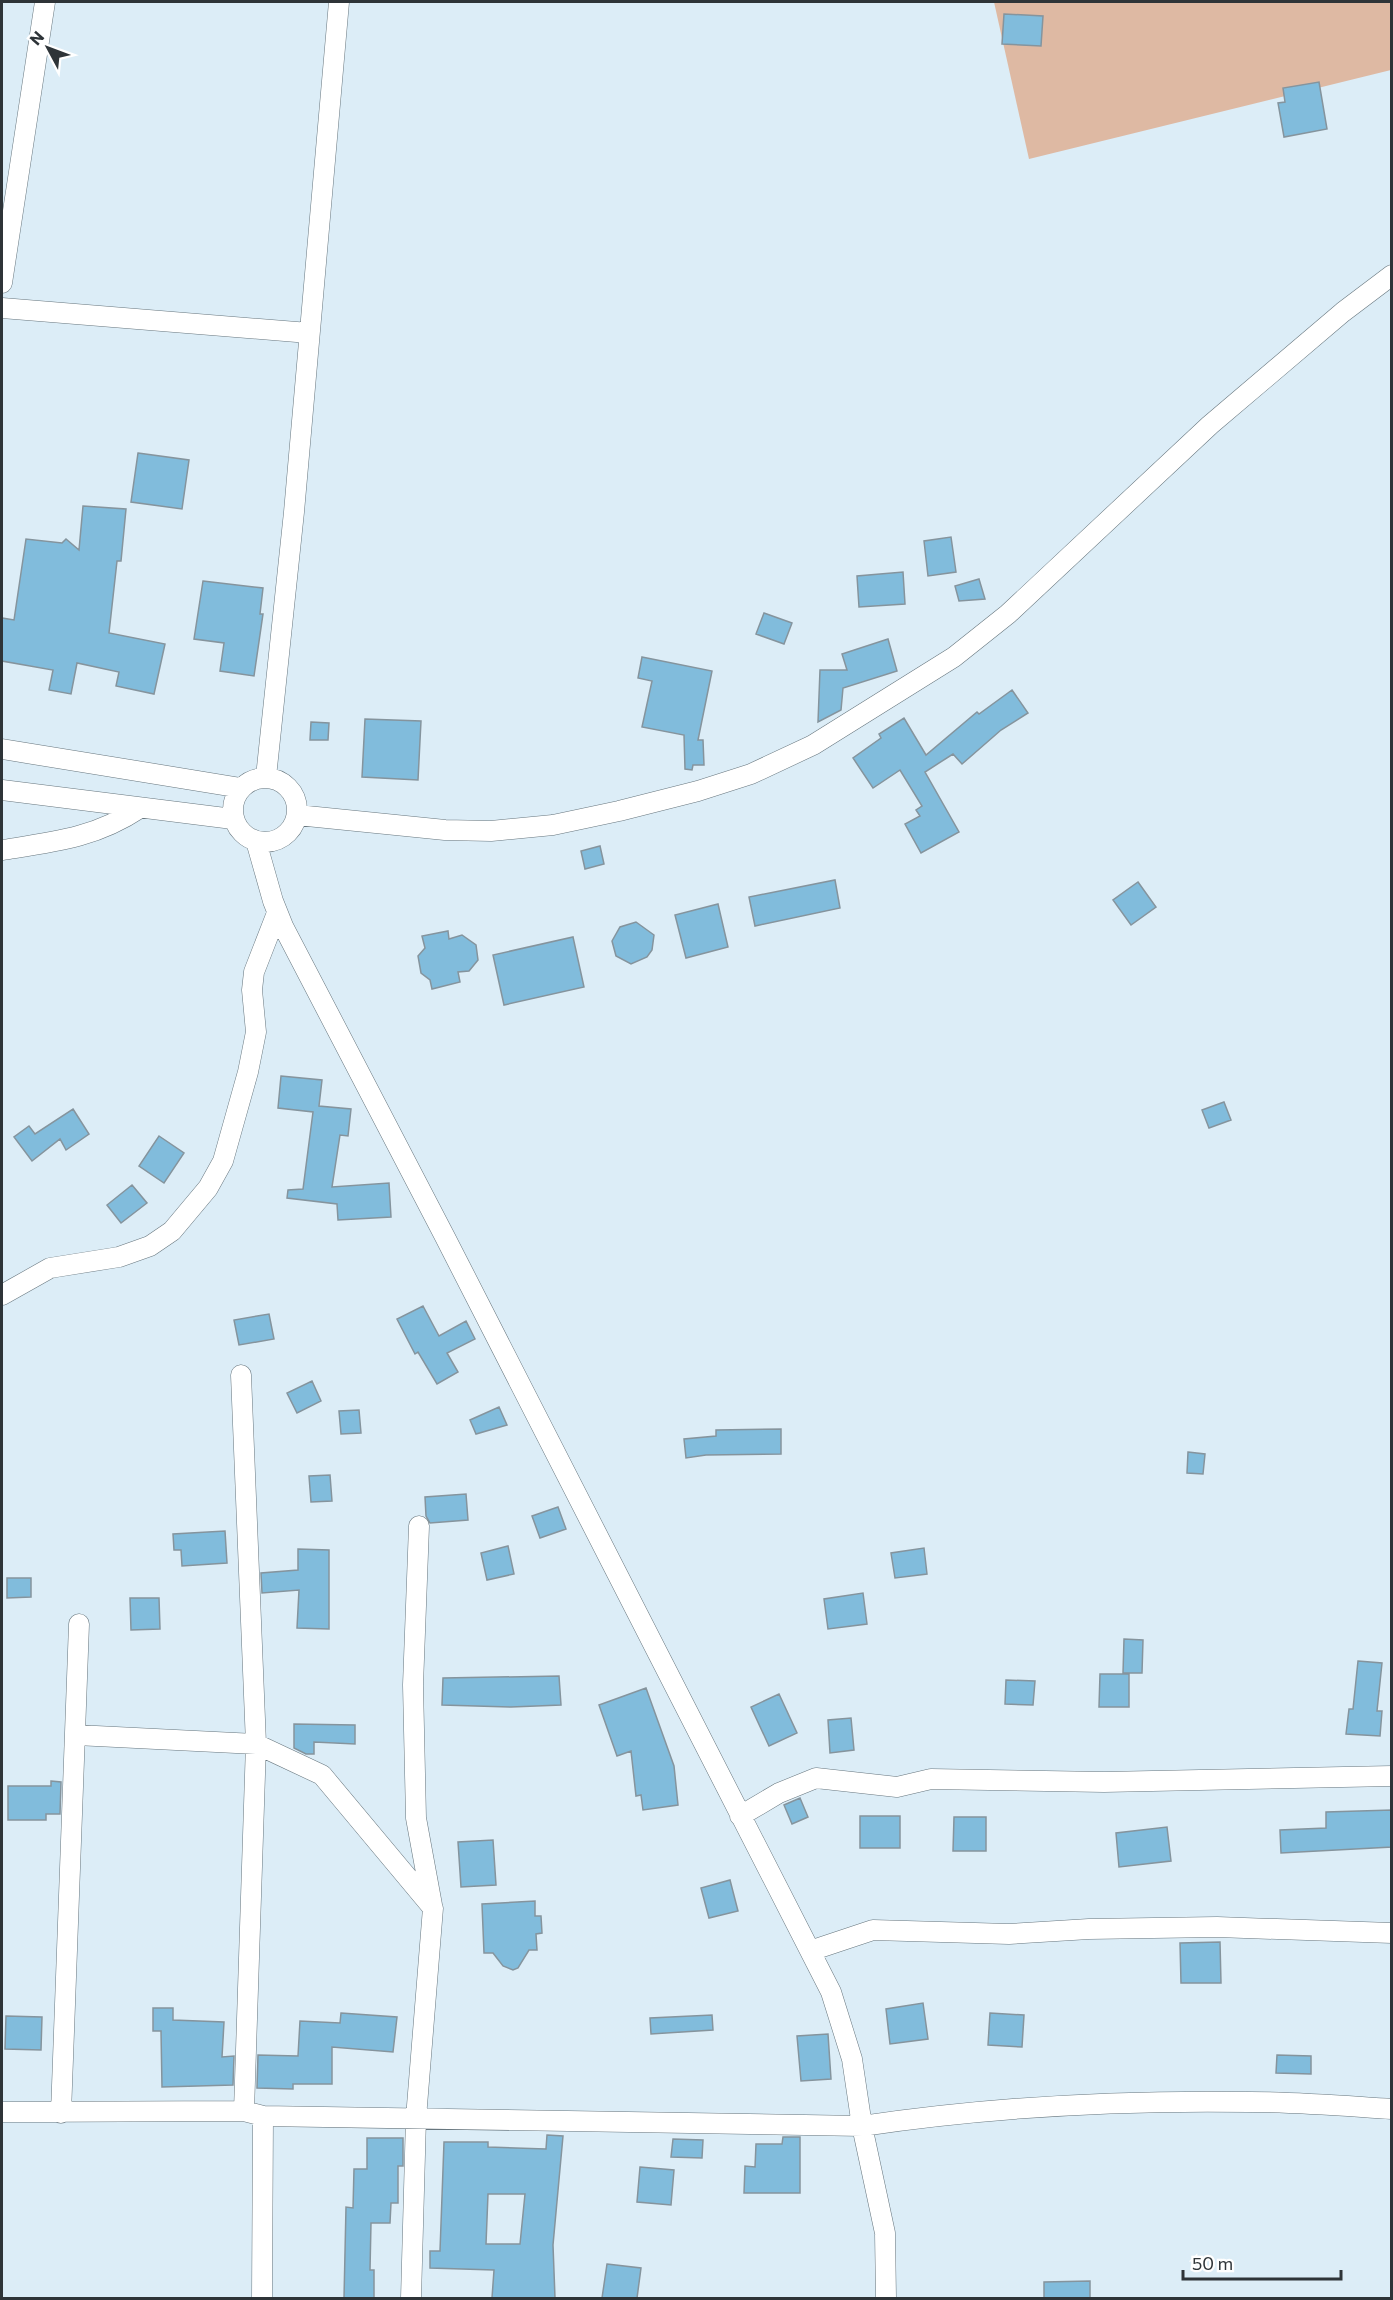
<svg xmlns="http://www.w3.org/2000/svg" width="1393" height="2300" font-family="Commissioner,sans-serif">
<rect width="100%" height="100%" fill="#dcedf7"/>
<path fill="#deb9a3" d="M 994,2 L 1391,2 L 1391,70 L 1029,159 Z"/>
<path fill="#81bcdc" stroke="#85949d" stroke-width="1.5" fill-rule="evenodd" d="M 1004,14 L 1043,16 L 1041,46 L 1002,44 Z
M 1319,82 L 1327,129 L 1284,137 L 1278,103 L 1285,102 L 1283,88 Z
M 138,453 L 189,460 L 182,509 L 131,502 Z
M 83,506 L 126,509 L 121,561 L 117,561 L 109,633 L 165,644 L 154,694 L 116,686 L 119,672 L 77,663 L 71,694 L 49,690 L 53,670 L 2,661 L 2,618 L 14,620 L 26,539 L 62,543 L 66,539 L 79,550 Z
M 951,537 L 956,572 L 928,576 L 924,541 Z
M 903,572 L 905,604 L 859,607 L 857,576 Z
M 979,579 L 985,599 L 959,601 L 955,586 Z
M 203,581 L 263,588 L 260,614 L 263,614 L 254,676 L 220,671 L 224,643 L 194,639 Z
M 764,613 L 792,623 L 784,644 L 756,634 Z
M 888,639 L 897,671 L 843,688 L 841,710 L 818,722 L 820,670 L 847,670 L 842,654 Z
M 642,657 L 712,671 L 698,740 L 703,740 L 704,765 L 693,765 L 692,770 L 685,769 L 684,735 L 642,727 L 652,681 L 638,678 Z
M 1012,690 L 1028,713 L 1001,730 L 962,764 L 953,754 L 925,772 L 959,832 L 921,853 L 905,824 L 920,816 L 916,810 L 922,806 L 900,770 L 873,788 L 853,758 L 881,738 L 879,734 L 904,718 L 926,755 L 977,712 L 979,714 Z
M 365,719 L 421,721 L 418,780 L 362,777 Z
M 311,722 L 329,723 L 328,740 L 310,740 Z
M 600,846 L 604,864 L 585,869 L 581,851 Z
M 835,880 L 840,908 L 755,926 L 749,897 Z
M 1138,882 L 1156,907 L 1131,925 L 1113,900 Z
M 718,904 L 728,947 L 686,958 L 675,915 Z
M 636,922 L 654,935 L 652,950 L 647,957 L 631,964 L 616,956 L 612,941 L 620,927 Z
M 448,931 L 449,939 L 462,935 L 476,945 L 478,960 L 469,971 L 458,972 L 460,982 L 432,989 L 430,980 L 421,973 L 418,956 L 425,948 L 422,936 Z
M 573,937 L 584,987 L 504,1005 L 493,955 Z
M 281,1076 L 322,1080 L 319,1106 L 351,1109 L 348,1136 L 340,1135 L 332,1187 L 389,1183 L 391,1217 L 338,1220 L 337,1204 L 287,1198 L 288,1190 L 303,1189 L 313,1112 L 278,1108 Z
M 1224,1102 L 1231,1120 L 1209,1128 L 1202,1110 Z
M 73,1109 L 89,1134 L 66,1150 L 60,1139 L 32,1161 L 14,1137 L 29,1126 L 35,1134 Z
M 159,1136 L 184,1153 L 164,1183 L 139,1166 Z
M 132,1185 L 147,1203 L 121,1223 L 107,1205 Z
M 423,1306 L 439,1336 L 466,1321 L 475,1339 L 447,1353 L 458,1372 L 437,1384 L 418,1352 L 415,1354 L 397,1319 Z
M 269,1314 L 274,1339 L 239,1345 L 234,1320 Z
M 312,1381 L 321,1401 L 297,1413 L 287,1393 Z
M 499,1407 L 507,1425 L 476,1434 L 470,1420 Z
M 359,1410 L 361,1433 L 341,1434 L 339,1411 Z
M 781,1429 L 781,1454 L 706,1455 L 686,1458 L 684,1439 L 716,1436 L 716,1430 Z
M 1188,1452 L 1205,1454 L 1203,1474 L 1187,1473 Z
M 330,1475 L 332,1501 L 311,1502 L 309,1476 Z
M 466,1494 L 468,1520 L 430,1523 L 426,1516 L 425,1497 Z
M 558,1507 L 566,1529 L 540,1538 L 532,1516 Z
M 225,1531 L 227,1563 L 182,1566 L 181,1550 L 174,1550 L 173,1534 Z
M 508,1546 L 514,1574 L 487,1580 L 481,1553 Z
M 924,1548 L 927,1574 L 895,1578 L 891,1553 Z
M 298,1549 L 329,1550 L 329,1629 L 297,1628 L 299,1590 L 262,1593 L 261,1573 L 298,1570 Z
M 7,1578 L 31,1578 L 31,1597 L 7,1598 Z
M 863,1593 L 867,1624 L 828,1629 L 824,1599 Z
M 130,1598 L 159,1598 L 160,1629 L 131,1630 Z
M 1124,1639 L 1143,1640 L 1142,1673 L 1123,1673 Z
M 1358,1661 L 1382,1663 L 1377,1711 L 1382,1711 L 1380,1736 L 1346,1734 L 1349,1709 L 1353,1709 Z
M 1100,1674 L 1129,1674 L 1129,1707 L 1099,1707 Z
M 559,1676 L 561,1705 L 511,1707 L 442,1705 L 443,1678 Z
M 1006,1680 L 1035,1681 L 1033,1705 L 1005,1704 Z
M 646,1688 L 674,1766 L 678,1805 L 643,1810 L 641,1795 L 636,1796 L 631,1751 L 617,1756 L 599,1705 Z
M 779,1694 L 797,1733 L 769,1746 L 751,1707 Z
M 851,1718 L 854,1750 L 830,1753 L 828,1720 Z
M 294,1724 L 355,1725 L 355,1744 L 314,1742 L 314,1754 L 306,1754 L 294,1748 Z
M 51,1781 L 61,1782 L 60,1814 L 46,1814 L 46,1820 L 8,1820 L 8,1786 L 51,1786 Z
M 800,1798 L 808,1817 L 792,1824 L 784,1805 Z
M 1392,1810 L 1392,1847 L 1281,1853 L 1280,1830 L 1326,1828 L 1326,1812 Z
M 860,1816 L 900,1816 L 900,1848 L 860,1848 Z
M 954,1817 L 986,1817 L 986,1851 L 953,1851 Z
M 1167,1827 L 1171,1861 L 1119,1867 L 1116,1833 Z
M 493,1840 L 496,1885 L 461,1887 L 458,1842 Z
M 730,1880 L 738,1911 L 709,1918 L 701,1888 Z
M 535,1901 L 535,1916 L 541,1916 L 542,1933 L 536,1934 L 537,1950 L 529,1950 L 518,1968 L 513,1970 L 503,1966 L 493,1953 L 484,1953 L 482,1904 Z
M 1220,1942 L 1221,1983 L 1181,1983 L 1180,1943 Z
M 923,2003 L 928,2039 L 890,2044 L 886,2009 Z
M 153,2008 L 173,2008 L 173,2020 L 224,2022 L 222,2057 L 234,2056 L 233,2085 L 162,2087 L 161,2031 L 153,2031 Z
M 341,2013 L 397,2017 L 393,2052 L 332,2047 L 332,2084 L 293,2084 L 293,2089 L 257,2088 L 258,2055 L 298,2056 L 300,2021 L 340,2023 Z
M 990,2013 L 1024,2015 L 1022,2047 L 988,2045 Z
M 712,2015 L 713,2030 L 651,2034 L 650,2018 Z
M 6,2016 L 42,2017 L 41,2050 L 5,2049 Z
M 828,2034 L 831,2079 L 801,2081 L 797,2036 Z
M 1277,2055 L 1311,2056 L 1311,2074 L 1276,2073 Z
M 547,2135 L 563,2136 L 553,2245 L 555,2298 L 492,2298 L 494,2270 L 430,2268 L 430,2251 L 440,2251 L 444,2142 L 488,2142 L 488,2147 L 546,2149 ZM 488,2194 L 525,2194 L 520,2244 L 486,2244 Z
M 783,2137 L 800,2137 L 800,2193 L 744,2193 L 745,2166 L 755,2167 L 756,2144 L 782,2144 Z
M 367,2138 L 403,2138 L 403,2166 L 398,2166 L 398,2203 L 391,2203 L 390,2223 L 371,2223 L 370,2270 L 374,2270 L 374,2298 L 344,2298 L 346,2207 L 353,2208 L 354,2169 L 367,2169 Z
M 673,2139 L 703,2140 L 702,2158 L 671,2157 Z
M 640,2167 L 674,2170 L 671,2205 L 637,2202 Z
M 607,2264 L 641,2268 L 637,2298 L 602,2298 Z
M 1090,2281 L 1090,2298 L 1044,2298 L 1044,2282 Z"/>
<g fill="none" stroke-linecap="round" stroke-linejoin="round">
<defs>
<path id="minor" d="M 2,283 L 45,2
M 2,308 L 309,333
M 2,749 L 241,788
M 266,777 L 294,512 L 339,2
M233 810a32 32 0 1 1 64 0a32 32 0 1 1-64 0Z
M 2,790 L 233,819
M 297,815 L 445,830 L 491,831 L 553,825 L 619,811 L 698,791 L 751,774 L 813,745 L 954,657 L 1008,614 L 1210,425 L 1343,312 L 1392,275
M 256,841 L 273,901 L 283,926 L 445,1237 L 831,1992 L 852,2059 L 862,2126 L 885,2233 L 886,2298
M 2,850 C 54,842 95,838 140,808
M 2,1295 L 50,1268 L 119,1257 L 150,1246 L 172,1231 L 208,1188 L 223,1161 L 248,1072 L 256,1032 L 252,990 L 254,972 L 277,913
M 241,1375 L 256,1744 L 244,2111
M 419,1526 L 413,1685 L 416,1818 L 432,1905
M 76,1735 L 256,1744 L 322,1775 L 433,1908 L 416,2118 L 411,2298
M 740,1816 L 779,1793 L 816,1778 L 897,1787 L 931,1779 L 1104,1782 L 1392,1776
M 810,1951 L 873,1930 L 1009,1934 L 1089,1929 L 1217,1927 L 1392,1933
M 2,2112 L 244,2111 L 263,2116 L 862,2126 C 990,2107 1121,2100 1250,2102 C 1297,2102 1344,2106 1392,2109
M 61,2113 L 79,1624
M 262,2298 L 263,2116"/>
</defs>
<use href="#minor" stroke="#67767e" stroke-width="21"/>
<use href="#minor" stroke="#fff" stroke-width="20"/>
</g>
<rect width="1393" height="2300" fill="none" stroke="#2e3438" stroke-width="6"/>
<g transform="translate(48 48) rotate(311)" stroke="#ffffff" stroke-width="4.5" paint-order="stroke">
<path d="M0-4.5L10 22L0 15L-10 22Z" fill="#2e3438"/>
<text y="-9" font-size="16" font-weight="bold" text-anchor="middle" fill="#2e3438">N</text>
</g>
<path d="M1183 2270v9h158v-9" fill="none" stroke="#2e3438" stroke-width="3"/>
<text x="1192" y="2270" font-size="18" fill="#2e3438" stroke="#ffffff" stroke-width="4.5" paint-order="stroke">50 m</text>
</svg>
